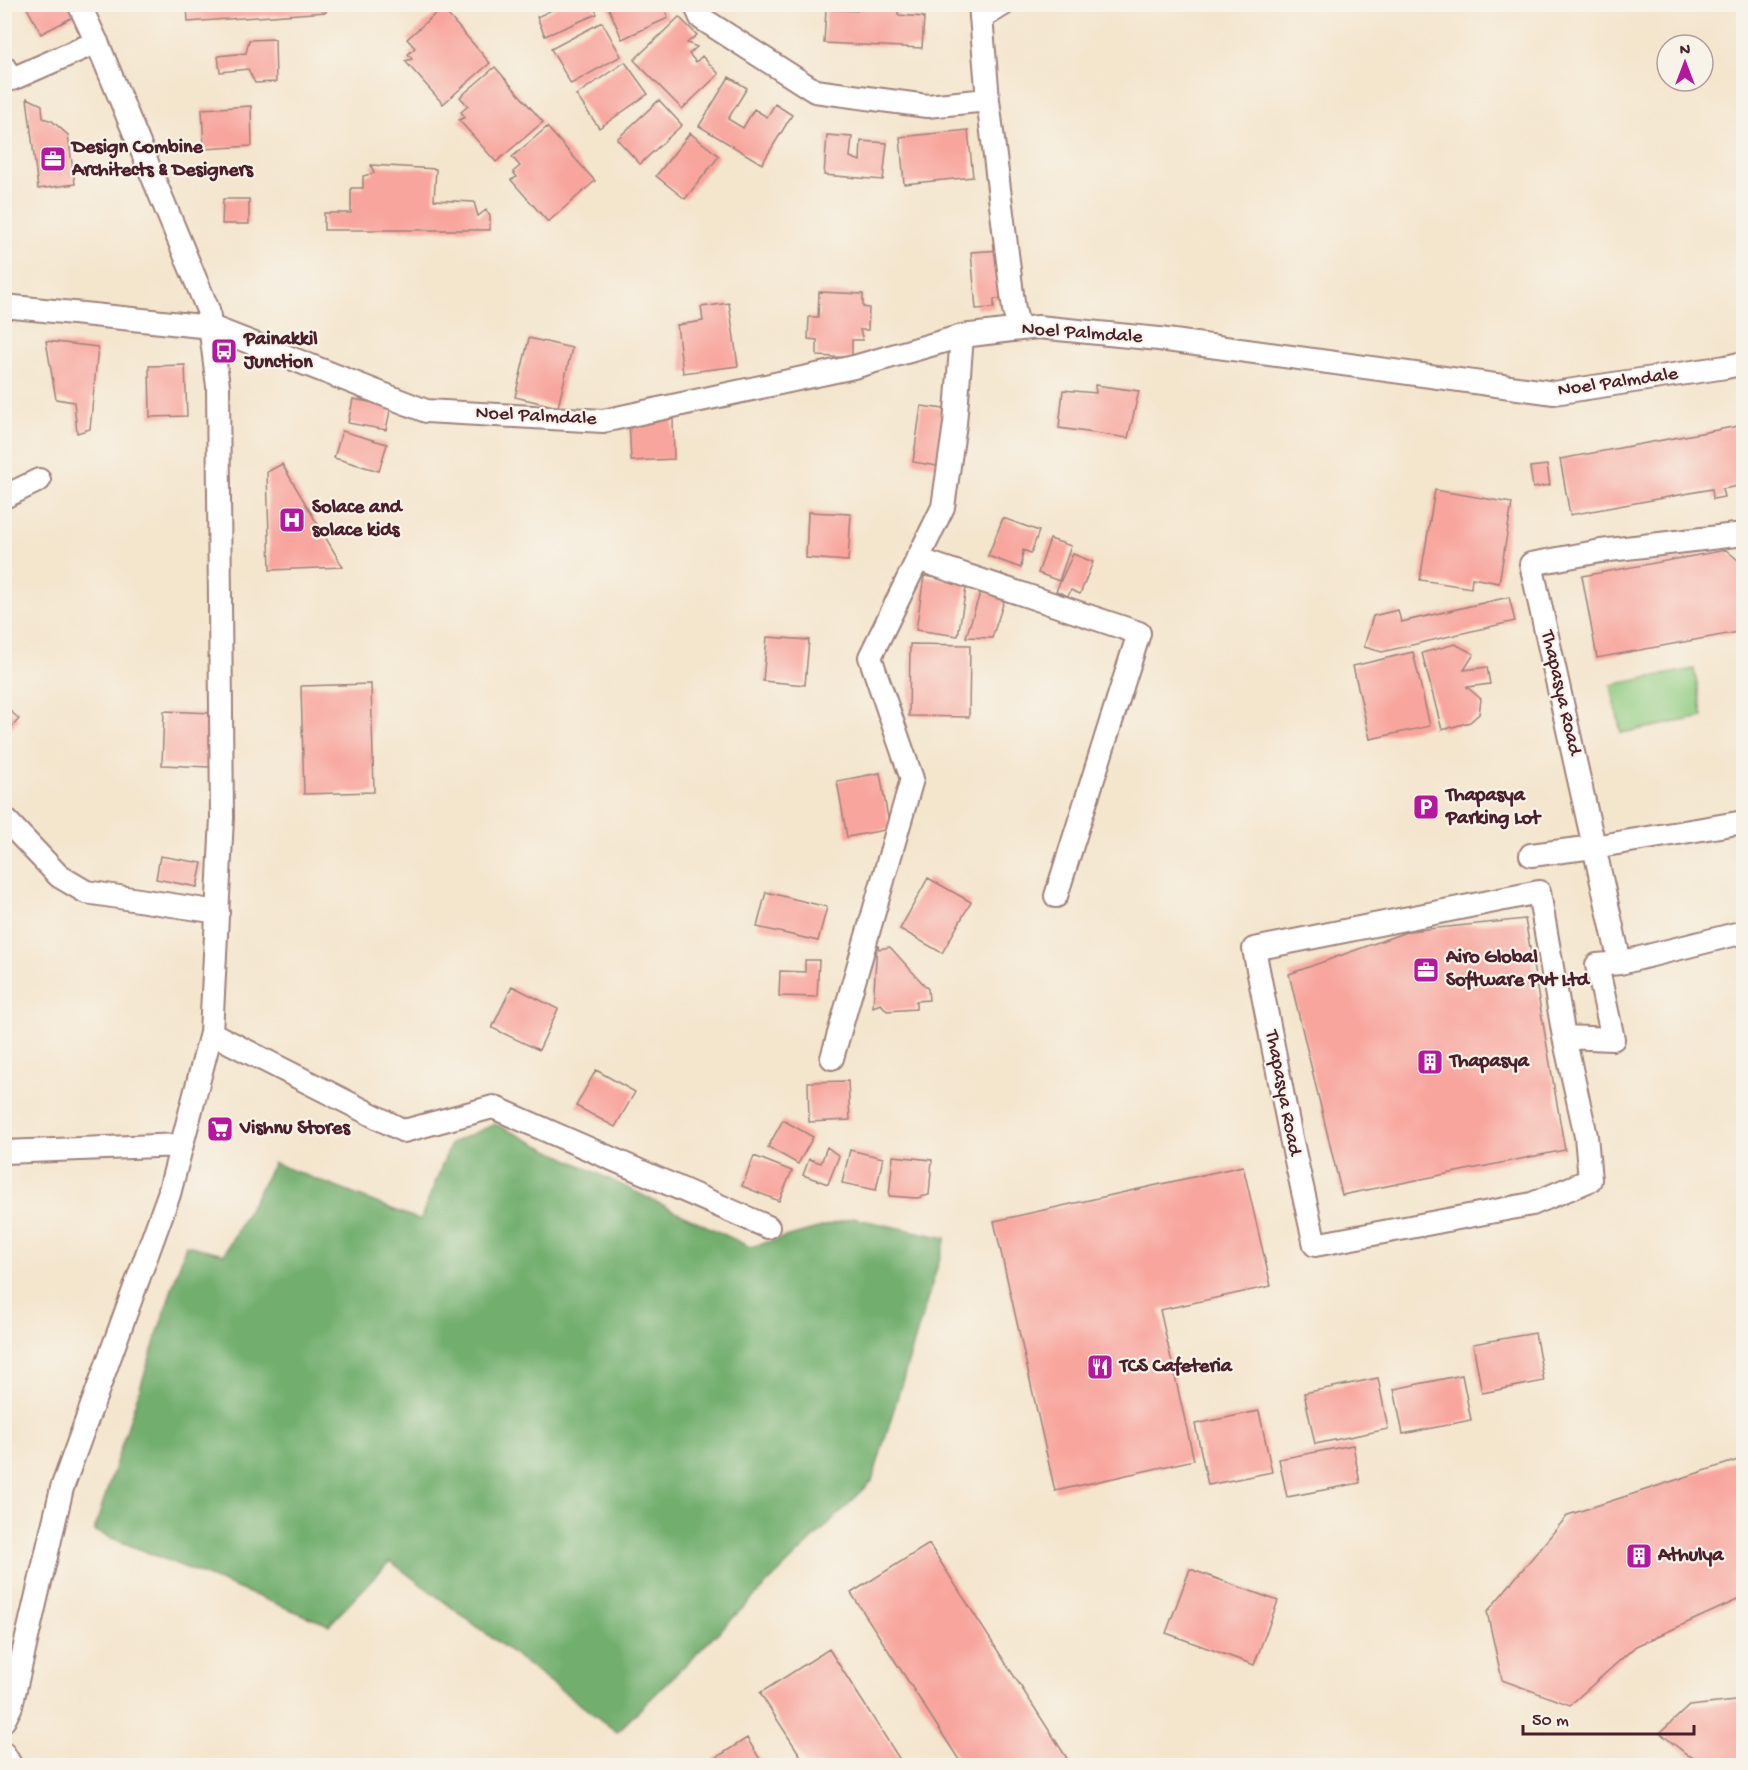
<svg xmlns="http://www.w3.org/2000/svg" width="1748" height="1770" font-family="'Gochi Hand',sans-serif">
<rect width="100%" height="100%" fill="#f7f3e8"/>
<filter id="ink" filterUnits="userSpaceOnUse"><feTurbulence type="fractalNoise" baseFrequency=".0167" numOctaves="2"/><feDisplacementMap in="SourceGraphic" scale="12" xChannelSelector="R" yChannelSelector="G"/><feConvolveMatrix kernelMatrix="1 2 1 2 8 2 1 2 1" color-interpolation-filters="sRGB"/></filter>
<filter id="wash" filterUnits="userSpaceOnUse"><feTurbulence type="fractalNoise" baseFrequency=".008" numOctaves="4" result="noise"/><feDisplacementMap in="SourceGraphic" scale="24" xChannelSelector="R" yChannelSelector="G"/><feGaussianBlur stdDeviation="1.35" result="paint"/><feColorMatrix in="noise" values="0 0 0 0 0 0 0 0 0 0 0 0 0 0 0 0 0 1.4 0 .05"/><feComposite in="paint" operator="in"/></filter>
<g filter="url(#wash)">
<rect width="100%" height="100%" fill="#f4e5cd"/>
<path fill="#8ecb80" stroke="#6c7556" stroke-width="1.5" d="M 1694,669 L 1703,717 L 1621,733 L 1611,685 Z"/>
<path fill="#72af6e" stroke="#5e674c" stroke-width="1.5" d="M 495,1124 L 750,1247 L 853,1218 L 946,1238 L 872,1481 L 617,1732 L 390,1561 L 329,1625 L 94,1531 L 186,1245 L 224,1254 L 274,1163 L 420,1220 L 451,1143 Z"/>
<g id="blocks">
<path fill="#f8a59d" d="M 25,4 L 69,4 L 75,16 L 41,34 Z
M 187,4 L 326,4 L 326,12 L 188,22 Z
M 554,4 L 593,4 L 597,14 L 545,36 L 537,17 L 556,8 Z
M 607,4 L 663,4 L 668,18 L 622,39 Z
M 857,4 L 899,4 L 898,15 L 924,17 L 922,48 L 824,43 L 826,9 L 857,11 Z
M 442,8 L 490,63 L 443,104 L 405,61 L 412,59 L 408,54 L 415,48 L 407,39 Z
M 679,17 L 697,35 L 687,43 L 697,47 L 689,54 L 696,62 L 702,56 L 719,74 L 682,109 L 634,60 Z
M 602,22 L 621,56 L 571,84 L 551,49 Z
M 275,39 L 276,82 L 255,83 L 248,69 L 220,72 L 218,56 L 246,53 L 249,40 Z
M 625,62 L 648,94 L 599,128 L 576,95 Z
M 495,67 L 543,122 L 496,162 L 459,120 L 465,117 L 461,112 L 468,106 L 460,97 Z
M 729,77 L 747,88 L 728,119 L 743,128 L 754,109 L 767,117 L 775,104 L 792,115 L 762,164 L 699,126 Z
M 27,98 L 42,105 L 43,118 L 52,121 L 68,135 L 75,184 L 38,189 Z
M 659,100 L 682,125 L 640,164 L 617,139 Z
M 251,106 L 252,146 L 204,149 L 202,109 Z
M 547,127 L 595,181 L 548,222 L 511,180 L 517,177 L 513,172 L 520,166 L 512,157 Z
M 968,130 L 973,177 L 904,184 L 900,137 Z
M 690,133 L 719,156 L 685,199 L 656,176 Z
M 827,135 L 852,137 L 850,157 L 860,161 L 861,141 L 887,143 L 883,180 L 824,175 Z
M 371,165 L 436,169 L 434,200 L 474,202 L 478,216 L 486,210 L 490,216 L 490,230 L 324,230 L 324,213 L 351,213 L 351,188 L 363,188 L 363,176 L 374,173 Z
M 223,199 L 249,199 L 249,224 L 222,224 Z
M 1002,250 L 1005,299 L 994,299 L 994,308 L 976,309 L 971,252 Z
M 819,292 L 863,294 L 863,307 L 869,308 L 868,330 L 860,330 L 863,340 L 852,340 L 852,358 L 817,356 L 817,340 L 808,339 L 809,317 L 818,317 Z
M 729,303 L 738,366 L 683,373 L 677,325 L 703,321 L 701,307 Z
M 529,338 L 572,348 L 558,407 L 515,397 Z
M 46,341 L 98,347 L 90,429 L 77,433 L 74,402 L 56,399 Z
M 185,365 L 187,416 L 150,417 L 149,366 Z
M 1095,385 L 1139,391 L 1128,438 L 1059,428 L 1063,390 L 1096,393 Z
M 353,399 L 391,406 L 386,430 L 348,423 Z
M 921,406 L 952,410 L 943,467 L 913,462 Z
M 673,419 L 674,459 L 631,461 L 629,420 Z
M 1744,425 L 1744,485 L 1722,489 L 1724,497 L 1713,499 L 1712,489 L 1570,515 L 1560,459 Z
M 342,431 L 387,444 L 379,471 L 334,458 Z
M 282,464 L 343,567 L 270,570 L 267,472 Z
M 1547,465 L 1550,485 L 1533,488 L 1530,467 Z
M 1435,490 L 1512,503 L 1499,583 L 1472,578 L 1471,588 L 1420,580 Z
M 808,512 L 851,514 L 848,561 L 806,558 Z
M 1003,518 L 1039,531 L 1031,553 L 1023,550 L 1021,568 L 988,556 Z
M 1050,539 L 1071,546 L 1059,581 L 1038,573 Z
M 1726,550 L 1744,565 L 1744,631 L 1597,658 L 1582,576 Z
M 1073,554 L 1093,562 L 1080,594 L 1071,590 L 1068,596 L 1056,591 Z
M 924,576 L 967,582 L 958,636 L 916,630 Z
M 981,590 L 1005,598 L 992,638 L 966,637 Z
M 1509,597 L 1515,621 L 1382,652 L 1364,647 L 1373,616 L 1398,610 L 1401,622 Z
M 767,637 L 809,640 L 805,685 L 763,681 Z
M 910,644 L 970,645 L 969,717 L 909,716 Z
M 1455,644 L 1474,654 L 1464,670 L 1487,667 L 1490,684 L 1467,687 L 1481,699 L 1479,714 L 1470,722 L 1442,730 L 1422,653 Z
M 1413,652 L 1430,726 L 1370,739 L 1353,666 Z
M 371,684 L 374,792 L 304,794 L 301,686 Z
M 4,705 L 19,719 L 4,735 Z
M 164,711 L 212,713 L 210,767 L 162,765 Z
M 880,773 L 890,829 L 847,837 L 837,781 Z
M 160,856 L 202,863 L 197,887 L 156,879 Z
M 928,878 L 971,902 L 942,953 L 900,929 Z
M 766,892 L 827,907 L 818,941 L 757,927 Z
M 1525,919 L 1565,1150 L 1342,1195 L 1289,974 L 1409,931 Z
M 877,943 L 879,949 L 890,947 L 928,989 L 929,1000 L 916,1001 L 916,1009 L 887,1011 L 881,1004 L 873,1007 Z
M 805,960 L 819,960 L 817,997 L 779,996 L 780,971 L 805,972 Z
M 512,986 L 558,1009 L 539,1050 L 492,1028 Z
M 596,1070 L 635,1092 L 615,1127 L 576,1106 Z
M 848,1081 L 850,1120 L 809,1122 L 808,1082 Z
M 783,1120 L 813,1137 L 798,1164 L 768,1147 Z
M 827,1147 L 839,1156 L 828,1184 L 803,1175 L 809,1159 L 821,1163 Z
M 850,1150 L 883,1158 L 876,1190 L 842,1183 Z
M 754,1156 L 792,1171 L 779,1201 L 742,1186 Z
M 893,1156 L 932,1160 L 929,1195 L 917,1198 L 889,1196 Z
M 1243,1166 L 1271,1286 L 1160,1310 L 1194,1460 L 1055,1491 L 994,1221 Z
M 1535,1333 L 1544,1381 L 1482,1393 L 1473,1344 Z
M 1462,1375 L 1471,1420 L 1403,1434 L 1394,1389 Z
M 1378,1378 L 1388,1429 L 1315,1444 L 1304,1393 Z
M 1259,1411 L 1272,1472 L 1208,1485 L 1195,1424 Z
M 1353,1445 L 1360,1483 L 1287,1497 L 1279,1459 Z
M 1744,1458 L 1744,1597 L 1636,1646 L 1570,1705 L 1502,1680 L 1487,1612 L 1568,1515 Z
M 929,1544 L 1072,1766 L 963,1766 L 851,1593 Z
M 1190,1569 L 1278,1601 L 1254,1665 L 1166,1633 Z
M 829,1649 L 904,1766 L 807,1766 L 760,1693 Z
M 1744,1700 L 1744,1766 L 1724,1766 L 1689,1756 L 1660,1733 L 1689,1706 Z
M 747,1738 L 764,1766 L 703,1766 Z"/>
</g>
</g>
<g filter="url(#ink)">
<use href="#blocks" fill-opacity="0" stroke="#9f827c" stroke-width="1.5"/>
<g fill="none" stroke-linecap="round" stroke-linejoin="round">
<defs>
<path id="minor" d="M 695,4 L 701,18 L 815,91 L 927,106 L 988,100
M 980,4 L 988,100 L 1014,310 L 1019,328
M 981,18 L 1004,4
M 4,67 L 12,79 L 97,42
M 4,306 L 211,327 L 426,411 L 603,421 L 854,367 L 962,336 L 1038,327 L 1159,339 L 1554,393 L 1726,367 L 1744,363
M 4,497 L 39,480
M 1744,534 L 1601,551 L 1531,564 L 1620,963 L 1744,932
M 917,559 L 1139,633 L 1056,896
M 4,818 L 59,876 L 86,892 L 218,912
M 1531,855 L 1594,847 L 1744,822
M 211,1033 L 404,1131 L 493,1107 L 768,1227
M 1564,1037 L 1539,892 L 1254,949 L 1291,1138 L 1315,1245 L 1532,1204 L 1590,1180 L 1586,1136 L 1564,1037 L 1613,1039 L 1597,965 L 1620,963
M 832,1058 L 912,779 L 870,657 L 943,507 L 955,424 L 962,336
M 4,1152 L 182,1145
M 4,1720 L 11,1706 L 62,1488 L 169,1194 L 211,1033 L 222,818 L 218,386 L 208,310 L 99,47 L 79,4
M 4,1754 L 11,1766"/>
</defs>
<use href="#minor" stroke="#9f827c" stroke-width="26"/>
<use href="#minor" stroke="#fff" stroke-width="22"/>
</g>
</g>
<defs>
<symbol id="office-square" viewBox="-11 -11 22 22"><rect x="-9" y="-9" width="18" height="18" rx="4" fill="#b5179e" stroke="#f7f3e8"/><path d="M-6-3h4V-5.5h4V-3h4V5H-6ZM-1-4.5V-3h2v-1.5ZM-6 0V1H6V0Z" fill="#fff"/></symbol>
<symbol id="bus-square" viewBox="-11 -11 22 22"><rect x="-9" y="-9" width="18" height="18" rx="4" fill="#b5179e" stroke="#f7f3e8"/><path d="M-5-6H5V4H4V6H2V4H-2V6H-4V4H-5ZM-3.5-4V0h7V-4ZM-3.5 1.2v1.5H-2V1.2ZM2 1.2v1.5H3.5V1.2Z" fill="#fff"/></symbol>
<symbol id="hospital-square" viewBox="-11 -11 22 22"><rect x="-9" y="-9" width="18" height="18" rx="4" fill="#b5179e" stroke="#f7f3e8"/><path d="M-5-5h3v3.5h4V-5h3V5h-3V1.5h-4V5h-3Z" fill="#fff"/></symbol>
<symbol id="parking-square" viewBox="-11 -11 22 22"><rect x="-9" y="-9" width="18" height="18" rx="4" fill="#b5179e" stroke="#f7f3e8"/><path d="M-3.5-5.5H1a3.5 3.5 0 0 1 0 7H-1V5.5H-3.5ZM-1-3.4V-.6H.8a1.4 1.4 0 0 0 0-2.8Z" fill="#fff"/></symbol>
<symbol id="building-square" viewBox="-11 -11 22 22"><rect x="-9" y="-9" width="18" height="18" rx="4" fill="#b5179e" stroke="#f7f3e8"/><path d="M-4-6H4V6H1V3H-1V6H-4ZM-2.5-4.3h1.7v1.8h-1.7ZM.8-4.3h1.7v1.8H.8ZM-2.5-1h1.7V.8h-1.7ZM.8-1h1.7V.8H.8Z" fill="#fff"/></symbol>
<symbol id="supermarket-square" viewBox="-11 -11 22 22"><rect x="-9" y="-9" width="18" height="18" rx="4" fill="#b5179e" stroke="#f7f3e8"/><path d="M-6-5.5h2.5l.6 2H6L4.5 2H-2.5L-4.4-4H-6ZM-1.5 3.2a1.3 1.3 0 1 0 .1 0ZM3 3.2a1.3 1.3 0 1 0 .1 0Z" fill="#fff"/></symbol>
<symbol id="restaurant-square" viewBox="-11 -11 22 22"><rect x="-9" y="-9" width="18" height="18" rx="4" fill="#b5179e" stroke="#f7f3e8"/><path d="M-5-6h1v4h1v-4h1v4h1v-4h1v5L-1.5 .5V6h-2V.5L-5-1ZM5-6V6H3V1.5H1.5Q1.5-4 5-6Z" fill="#fff"/></symbol>
</defs>
<g fill-rule="evenodd">
<use href="#office-square" x="38" y="144" width="30" height="30"/>
<use href="#bus-square" x="209" y="336" width="30" height="30"/>
<use href="#hospital-square" x="277" y="505" width="30" height="30"/>
<use href="#parking-square" x="1411" y="792" width="30" height="30"/>
<use href="#office-square" x="1411" y="955" width="30" height="30"/>
<use href="#building-square" x="1415" y="1047" width="30" height="30"/>
<use href="#supermarket-square" x="205" y="1114" width="30" height="30"/>
<use href="#restaurant-square" x="1085" y="1352" width="30" height="30"/>
<use href="#building-square" x="1624" y="1541" width="30" height="30"/>
</g>
<g text-anchor="middle" dominant-baseline="central" stroke-width="4.5" stroke-linejoin="round" paint-order="stroke">
<g font-size="20" font-weight="bold" fill="#4a1f2b" stroke="#f7f3e8" text-anchor="start">
<text x="72" y="148">Design Combine<tspan x="72" dy="23">Architects &amp; Designers</tspan></text>
<text x="244" y="340">Painakkil<tspan x="244" dy="23">Junction</tspan></text>
<text x="312" y="508">Solace and<tspan x="312" dy="23">solace kids</tspan></text>
<text x="1446" y="796">Thapasya<tspan x="1446" dy="23">Parking Lot</tspan></text>
<text x="1446" y="958">Airo Global<tspan x="1446" dy="23">Software Pvt Ltd</tspan></text>
<text x="1450" y="1062">Thapasya</text>
<text x="240" y="1129">Vishnu Stores</text>
<text x="1120" y="1367">TCS Cafeteria</text>
<text x="1658" y="1556">Athulya</text>
</g>
<g font-size="20" fill="#4a1f2b" stroke="#f7f3e8">
<text transform="translate(1082 334) rotate(4)">Noel Palmdale</text>
<text transform="translate(1618 383) rotate(-8)">Noel Palmdale</text>
<text transform="translate(536 417) rotate(3)">Noel Palmdale</text>
<text transform="translate(1560 693) rotate(77)">Thapasya Road</text>
<text transform="translate(1282 1093) rotate(79)">Thapasya Road</text>
</g>
</g>
<rect width="1748" height="1770" fill="none" stroke="#f7f3e8" stroke-width="24"/>
<g transform="translate(1685 63)"><circle r="28" fill="#f7f3e8" stroke="#b29e9c" stroke-width="1.5"/>
<path d="M0-4.5L10 22L0 15L-10 22Z" fill="#b5179e"/>
<text y="-9" font-size="16" font-weight="bold" text-anchor="middle" fill="#4a1f2b">N</text>
</g>
<path d="M1523 1725v9h171v-9" fill="none" stroke="#4a1f2b" stroke-width="3"/>
<text x="1532" y="1725" font-size="18" fill="#4a1f2b" stroke="#f7f3e8" stroke-width="4.5" paint-order="stroke">50 m</text>
</svg>
